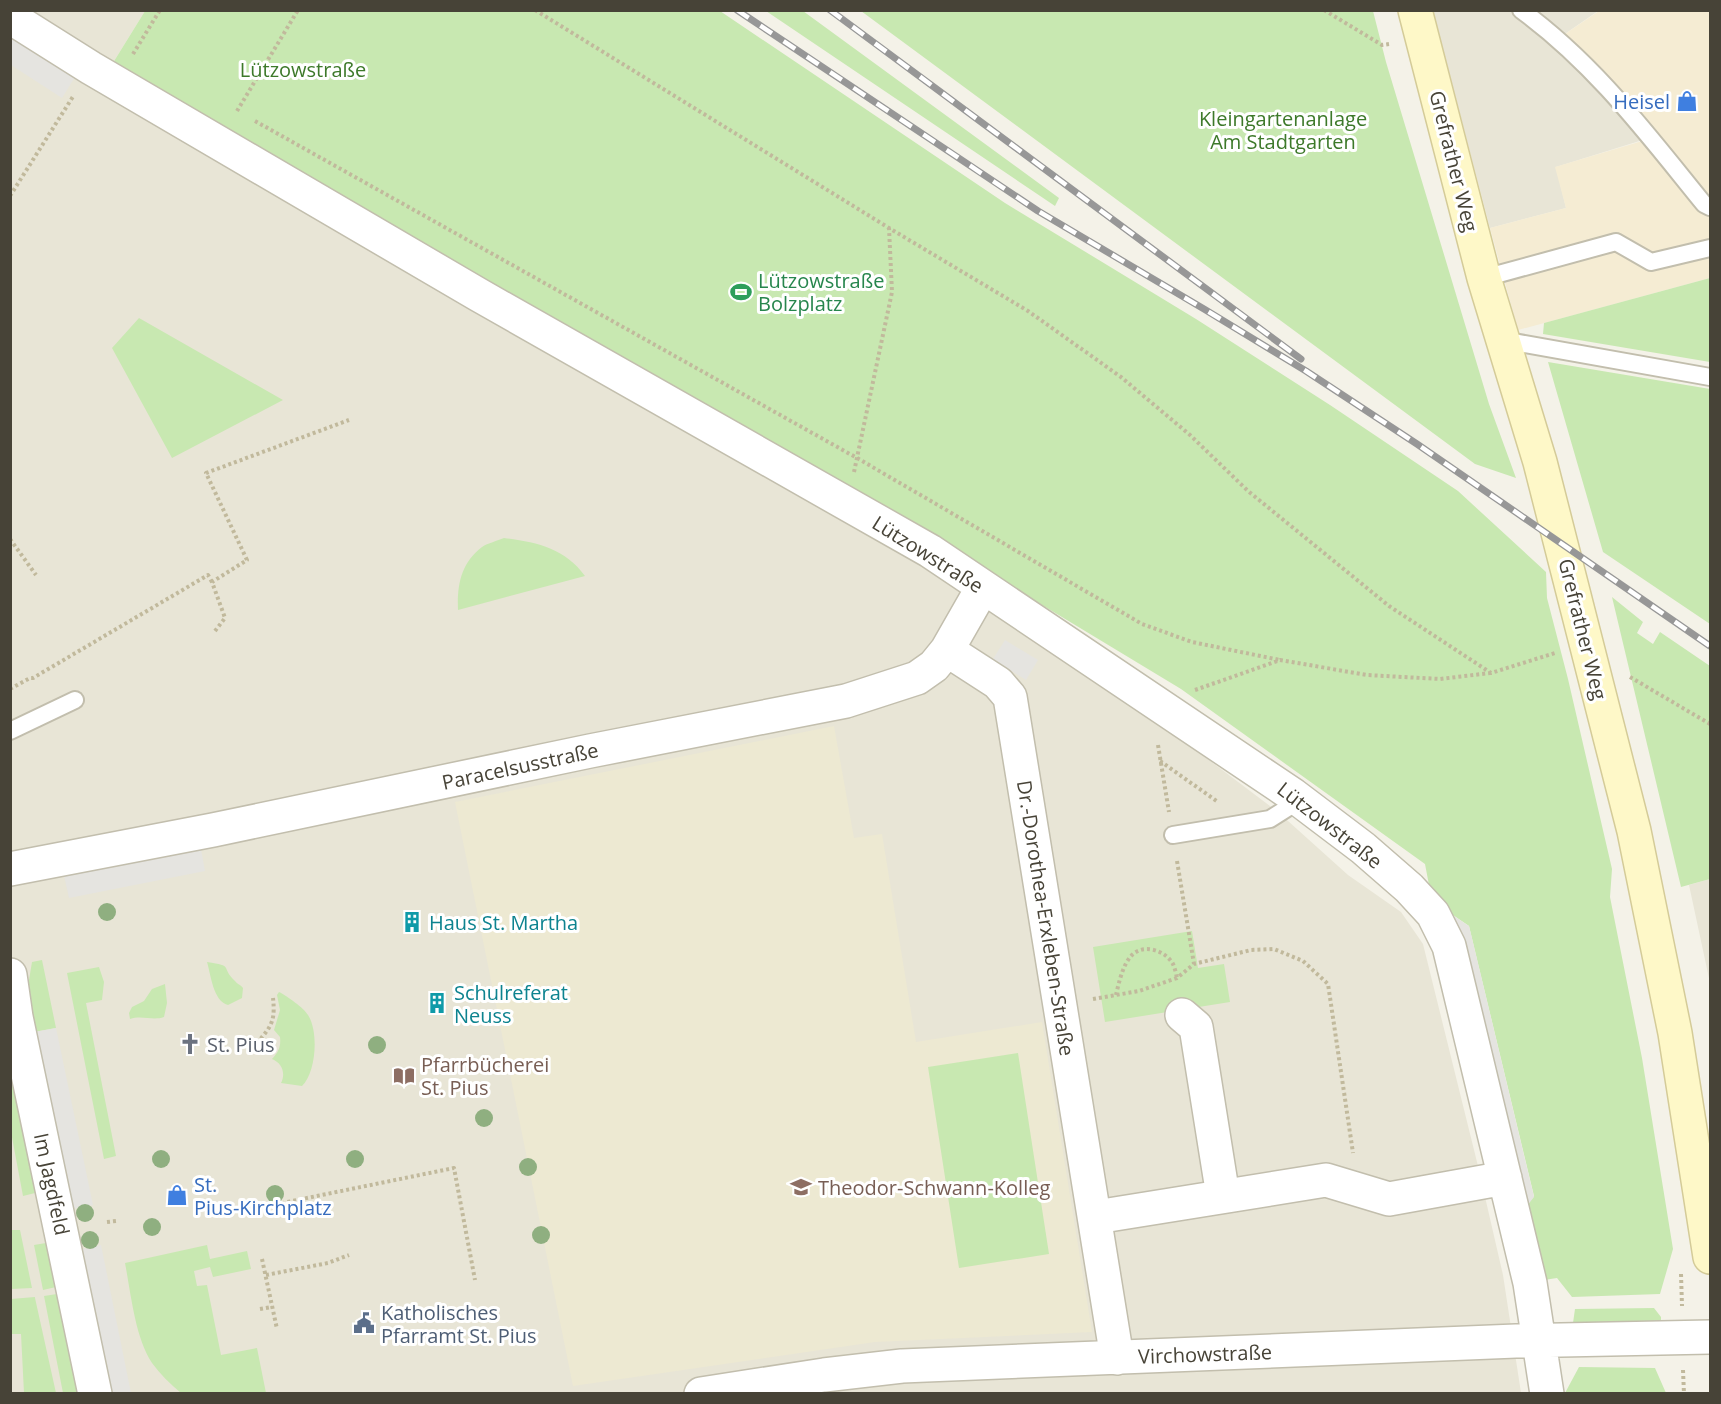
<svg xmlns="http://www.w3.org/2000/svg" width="1721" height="1404" font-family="'Open Sans',sans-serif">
<rect width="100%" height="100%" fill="#f4f2e8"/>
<path fill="#e8e5d6" d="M 10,11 L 145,11 L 98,87 L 849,518 L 1088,669 L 1278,812 L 1348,875 L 1401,912 L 1423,944 L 1477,1162 L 1503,1275 L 1521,1393 L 11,1393 Z
M 1433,11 L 1598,11 L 1559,38 L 1649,138 L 1556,167 L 1566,208 L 1490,228 Z
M 1710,879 L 1710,983 L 1689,885 Z"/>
<path fill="#f5ecd3" d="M 1599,11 L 1710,11 L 1710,278 L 1518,330 L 1490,228 L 1566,208 L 1555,167 L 1649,139 L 1559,38 Z"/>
<path fill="#ede9d2" d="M 834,726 L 854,838 L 882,834 L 916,1042 L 1042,1022 L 1092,1332 L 875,1342 L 573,1386 L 455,802 Z"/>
<path fill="#c8e8b1" d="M 145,11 L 720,11 L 1005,203 L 1196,319 L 1330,405 L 1458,491 L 1546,572 L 1547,598 L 1568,679 L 1612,869 L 1610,897 L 1642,1058 L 1673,1249 L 1660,1294 L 1572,1297 L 1557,1278 L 1544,1280 L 1526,1207 L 1534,1196 L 1469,926 L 1450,913 L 1429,885 L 1425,864 L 1181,689 L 933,539 L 111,66 Z
M 766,11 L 803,11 L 1059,198 L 1055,206 Z
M 861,11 L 1373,11 L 1386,62 L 1489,404 L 1516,478 L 1475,464 Z
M 1710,278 L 1710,362 L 1543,334 L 1544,323 Z
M 139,318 L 283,400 L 172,458 L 112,348 Z
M 1548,362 L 1710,389 L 1710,624 L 1603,552 Z
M 504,538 C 536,542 565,548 585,576 L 458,610 C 457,585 461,563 482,547 C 488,543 497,541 504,538 Z
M 1612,597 L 1643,622 L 1637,633 L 1653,644 L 1660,632 L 1710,666 L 1710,879 L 1681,887 Z
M 1192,931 L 1198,968 L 1224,964 L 1230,1002 L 1105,1022 L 1093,947 Z
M 42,960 L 56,1028 L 34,1032 L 26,998 L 32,962 Z
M 207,962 C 235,966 220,967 235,981 C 237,984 241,985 243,988 L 242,998 L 228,1005 C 213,1001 211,975 207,962 Z
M 99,967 L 104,982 L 102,1000 L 86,1003 L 116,1156 L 104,1159 L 67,973 Z
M 165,984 L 167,1003 L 164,1017 C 153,1021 142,1015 130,1019 L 129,1013 L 132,1007 L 144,1001 L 152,989 Z
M 279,992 C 287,996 304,1008 308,1015 C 319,1032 316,1073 302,1086 L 281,1083 C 286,1073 282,1063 272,1059 C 279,1052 281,1046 280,1037 L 274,1030 L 280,1010 L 277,995 Z
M 1018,1053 L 1049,1254 L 959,1268 L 928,1067 Z
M 10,1069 L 35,1193 L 23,1196 L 11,1132 Z
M 11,1230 L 20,1230 L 32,1288 L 11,1289 Z
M 46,1243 L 56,1287 L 43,1290 L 34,1245 Z
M 207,1245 L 210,1259 L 247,1251 L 251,1269 L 213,1277 L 210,1267 L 194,1271 L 197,1286 L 207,1285 L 221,1355 L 257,1348 L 266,1393 L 181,1393 C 170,1384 160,1374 152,1363 C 135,1337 131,1294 125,1263 Z
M 57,1294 L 78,1393 L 63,1393 L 44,1296 Z
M 35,1297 L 35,1298 L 56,1393 L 24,1393 L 21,1334 L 11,1334 L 11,1299 Z
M 1654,1308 L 1661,1317 L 1661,1323 L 1593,1326 L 1573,1323 L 1575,1309 Z
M 1579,1367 L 1655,1368 L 1666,1393 L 1565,1393 Z"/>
<path fill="#e5e4e0" d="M 11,37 L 75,77 L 62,98 L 11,65 Z
M 1005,640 L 1038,660 L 1026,680 L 993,659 Z
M 200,844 L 205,871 L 69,898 L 63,871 Z
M 1451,914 L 1469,926 L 1534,1197 L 1526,1207 Z
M 56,1028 L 93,1205 L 71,1209 L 34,1032 Z
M 101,1245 L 131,1393 L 109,1393 L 79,1250 Z"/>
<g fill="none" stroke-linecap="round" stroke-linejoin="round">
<defs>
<path id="lane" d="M 1521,10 C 1595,64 1647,134 1704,204 L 1710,207
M 1484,278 L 1616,242 L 1651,262 L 1710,248
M 1502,340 L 1710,377
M 10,731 L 75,700
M 1173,835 L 1270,819 L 1300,800"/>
<path id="street" d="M 10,17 L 91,68 L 479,295 L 930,551 L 1293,795 L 1363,848 L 1409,888 L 1433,914 L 1449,946 L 1530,1283 L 1547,1394
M 947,650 L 998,683 L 1010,697 L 1117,1358
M 10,869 L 213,830 L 590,751 L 846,701 L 917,678 L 934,666 L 947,650 L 983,587
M 10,975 L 16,1017 L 95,1394
M 1182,1015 L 1196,1027 L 1223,1196
M 1096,1217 L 1326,1180 L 1389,1199 L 1505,1178
M 701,1394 L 824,1375 L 902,1366 L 1516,1341 L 1710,1337"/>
<path id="secondary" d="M 1415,10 L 1484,278 L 1540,462 L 1634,831 L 1675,1033 L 1710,1257"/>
</defs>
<use href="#lane" stroke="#c2bead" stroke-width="20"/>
<use href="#street" stroke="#c2bead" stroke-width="36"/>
<use href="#secondary" stroke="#d4cb98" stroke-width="36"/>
<path stroke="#c1b99c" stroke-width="4" stroke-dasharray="3 3" stroke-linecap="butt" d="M 535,10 L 889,228 L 1028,311 L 1121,377 L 1190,435 L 1248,491 L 1389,606 L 1491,673 L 1555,653
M 1324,10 L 1382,45 L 1389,44
M 133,54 L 160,10
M 237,111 L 298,10
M 255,121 L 857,458 L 1142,624 L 1192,642 L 1280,660
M 10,196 L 74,95
M 854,472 L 892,292 L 889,228
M 10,539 L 36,575
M 215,631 L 225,618 L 212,582 L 247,560 L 206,473 L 349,420
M 1630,677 L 1710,724
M 10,689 L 30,678 L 33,678 L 208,575 L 212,582
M 1195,690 L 1280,660 L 1367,675 L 1440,679 L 1490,673
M 1158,745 L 1169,812
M 1160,761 L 1218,802
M 1177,861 L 1194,964
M 1116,995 C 1119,982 1123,964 1132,955 C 1144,943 1166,951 1173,964 C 1175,968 1176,974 1177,978
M 1093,999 L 1139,991 L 1177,978 L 1194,964 L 1251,950 L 1274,949 L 1303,961 L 1328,984 L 1353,1153
M 253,1048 C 269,1028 276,1025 273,998
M 258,1208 L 454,1168 L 475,1280
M 107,1222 L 116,1221
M 262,1259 L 277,1329
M 1681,1274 L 1682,1306
M 266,1275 L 328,1263 L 349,1255
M 260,1309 L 272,1307
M 1683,1370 L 1684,1394"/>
<use href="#lane" stroke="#fff" stroke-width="16"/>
<use href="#street" stroke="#fff" stroke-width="33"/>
<use href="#secondary" stroke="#fef8c8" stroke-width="33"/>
<defs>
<path id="rail" d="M 737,10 L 1038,211 L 1204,309 L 1306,371 L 1417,444 L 1710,646
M 830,10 L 1301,359"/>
</defs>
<use href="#rail" stroke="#979797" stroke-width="7"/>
<use href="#rail" stroke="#fff" stroke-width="4.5" stroke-dasharray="14" stroke-linecap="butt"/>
</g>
<g fill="#8faf80">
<circle cx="107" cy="912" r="9"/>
<circle cx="377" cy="1045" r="9"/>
<circle cx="484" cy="1118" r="9"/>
<circle cx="161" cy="1159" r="9"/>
<circle cx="355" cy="1159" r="9"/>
<circle cx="528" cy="1167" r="9"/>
<circle cx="275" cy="1194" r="9"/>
<circle cx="85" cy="1213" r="9"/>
<circle cx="152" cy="1227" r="9"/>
<circle cx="541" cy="1235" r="9"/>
<circle cx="90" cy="1240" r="9"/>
</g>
<defs>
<symbol id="shop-bare" viewBox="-9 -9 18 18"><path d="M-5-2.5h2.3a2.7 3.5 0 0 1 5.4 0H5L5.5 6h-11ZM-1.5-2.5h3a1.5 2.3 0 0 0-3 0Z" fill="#3f7fe0" stroke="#fff" stroke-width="2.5" paint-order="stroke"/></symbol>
<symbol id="stadium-bare" viewBox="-9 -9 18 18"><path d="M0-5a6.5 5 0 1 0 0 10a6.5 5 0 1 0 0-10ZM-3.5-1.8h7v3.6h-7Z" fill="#2e9e5b" stroke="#fff" stroke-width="2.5" paint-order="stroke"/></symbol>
<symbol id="building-bare" viewBox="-9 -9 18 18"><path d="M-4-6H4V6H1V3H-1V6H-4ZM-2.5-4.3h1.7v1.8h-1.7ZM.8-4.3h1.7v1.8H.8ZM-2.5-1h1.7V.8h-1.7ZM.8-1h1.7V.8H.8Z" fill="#0f9aa8" stroke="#fff" stroke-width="2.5" paint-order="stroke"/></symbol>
<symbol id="church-bare" viewBox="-9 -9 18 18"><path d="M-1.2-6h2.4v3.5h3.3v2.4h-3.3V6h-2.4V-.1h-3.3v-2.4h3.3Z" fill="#6b7280" stroke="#fff" stroke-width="2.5" paint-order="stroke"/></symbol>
<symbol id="library-bare" viewBox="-9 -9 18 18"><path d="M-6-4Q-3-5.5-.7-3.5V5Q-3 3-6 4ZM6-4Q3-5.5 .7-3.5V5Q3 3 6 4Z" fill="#8d6e63" stroke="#fff" stroke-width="2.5" paint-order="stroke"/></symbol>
<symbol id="school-bare" viewBox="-9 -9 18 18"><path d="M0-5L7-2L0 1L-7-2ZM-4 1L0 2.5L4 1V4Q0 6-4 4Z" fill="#8d6e63" stroke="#fff" stroke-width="2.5" paint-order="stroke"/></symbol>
<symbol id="civic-bare" viewBox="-9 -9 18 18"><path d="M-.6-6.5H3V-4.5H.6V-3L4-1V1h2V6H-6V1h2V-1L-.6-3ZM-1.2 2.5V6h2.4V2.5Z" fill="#5c6f8a" stroke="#fff" stroke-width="2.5" paint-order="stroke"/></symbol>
</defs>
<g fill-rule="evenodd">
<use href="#shop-bare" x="1672" y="86" width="30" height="30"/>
<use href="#stadium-bare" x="726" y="277" width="30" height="30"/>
<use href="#building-bare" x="397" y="907" width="30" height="30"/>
<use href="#building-bare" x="422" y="988" width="30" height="30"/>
<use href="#church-bare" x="175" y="1029" width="30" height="30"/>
<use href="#library-bare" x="389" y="1061" width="30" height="30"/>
<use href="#school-bare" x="786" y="1172" width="30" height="30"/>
<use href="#shop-bare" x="162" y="1180" width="30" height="30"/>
<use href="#civic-bare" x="349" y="1308" width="30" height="30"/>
</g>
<g text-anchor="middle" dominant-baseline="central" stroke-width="6" stroke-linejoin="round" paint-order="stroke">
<g font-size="20" fill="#3d792a" stroke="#fff">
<text x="303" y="69">Lützowstraße</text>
<text x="1283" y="118">Kleingartenanlage<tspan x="1283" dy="23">Am Stadtgarten</tspan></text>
</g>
<g font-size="20" fill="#366cbe" stroke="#fff" text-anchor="end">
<text x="1670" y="101">Heisel</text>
<text x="194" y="1184" text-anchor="start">St.<tspan x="194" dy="23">Pius-Kirchplatz</tspan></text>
</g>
<g font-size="20" fill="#474337" stroke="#fff">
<text transform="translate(1454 161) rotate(76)">Grefrather Weg</text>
<text transform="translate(928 554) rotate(32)">Lützowstraße</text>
<text transform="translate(1583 629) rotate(76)">Grefrather Weg</text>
<text transform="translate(520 766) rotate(-12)">Paracelsusstraße</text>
<text transform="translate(1330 825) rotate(38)">Lützowstraße</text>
<text transform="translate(1046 918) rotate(81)">Dr.-Dorothea-Erxleben-Straße</text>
<text transform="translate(52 1184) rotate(78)">Im Jagdfeld</text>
<text transform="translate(1205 1354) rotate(-2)">Virchowstraße</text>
</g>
<g font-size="20" fill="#27864d" stroke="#fff" text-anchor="start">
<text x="758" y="280">Lützowstraße<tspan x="758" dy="23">Bolzplatz</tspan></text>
</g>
<g font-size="20" fill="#0d838f" stroke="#fff" text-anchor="start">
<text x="429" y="922">Haus St. Martha</text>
<text x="454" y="992">Schulreferat<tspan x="454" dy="23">Neuss</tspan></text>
</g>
<g font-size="20" fill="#5b616d" stroke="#fff" text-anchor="start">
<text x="207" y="1044">St. Pius</text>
</g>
<g font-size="20" fill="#785e54" stroke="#fff" text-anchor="start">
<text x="421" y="1064">Pfarrbücherei<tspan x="421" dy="23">St. Pius</tspan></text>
<text x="818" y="1187">Theodor-Schwann-Kolleg</text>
</g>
<g font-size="20" fill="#4e5e75" stroke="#fff" text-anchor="start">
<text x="381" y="1312">Katholisches<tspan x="381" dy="23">Pfarramt St. Pius</tspan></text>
</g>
</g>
<rect width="1721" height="1404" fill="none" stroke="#474337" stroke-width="24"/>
</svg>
